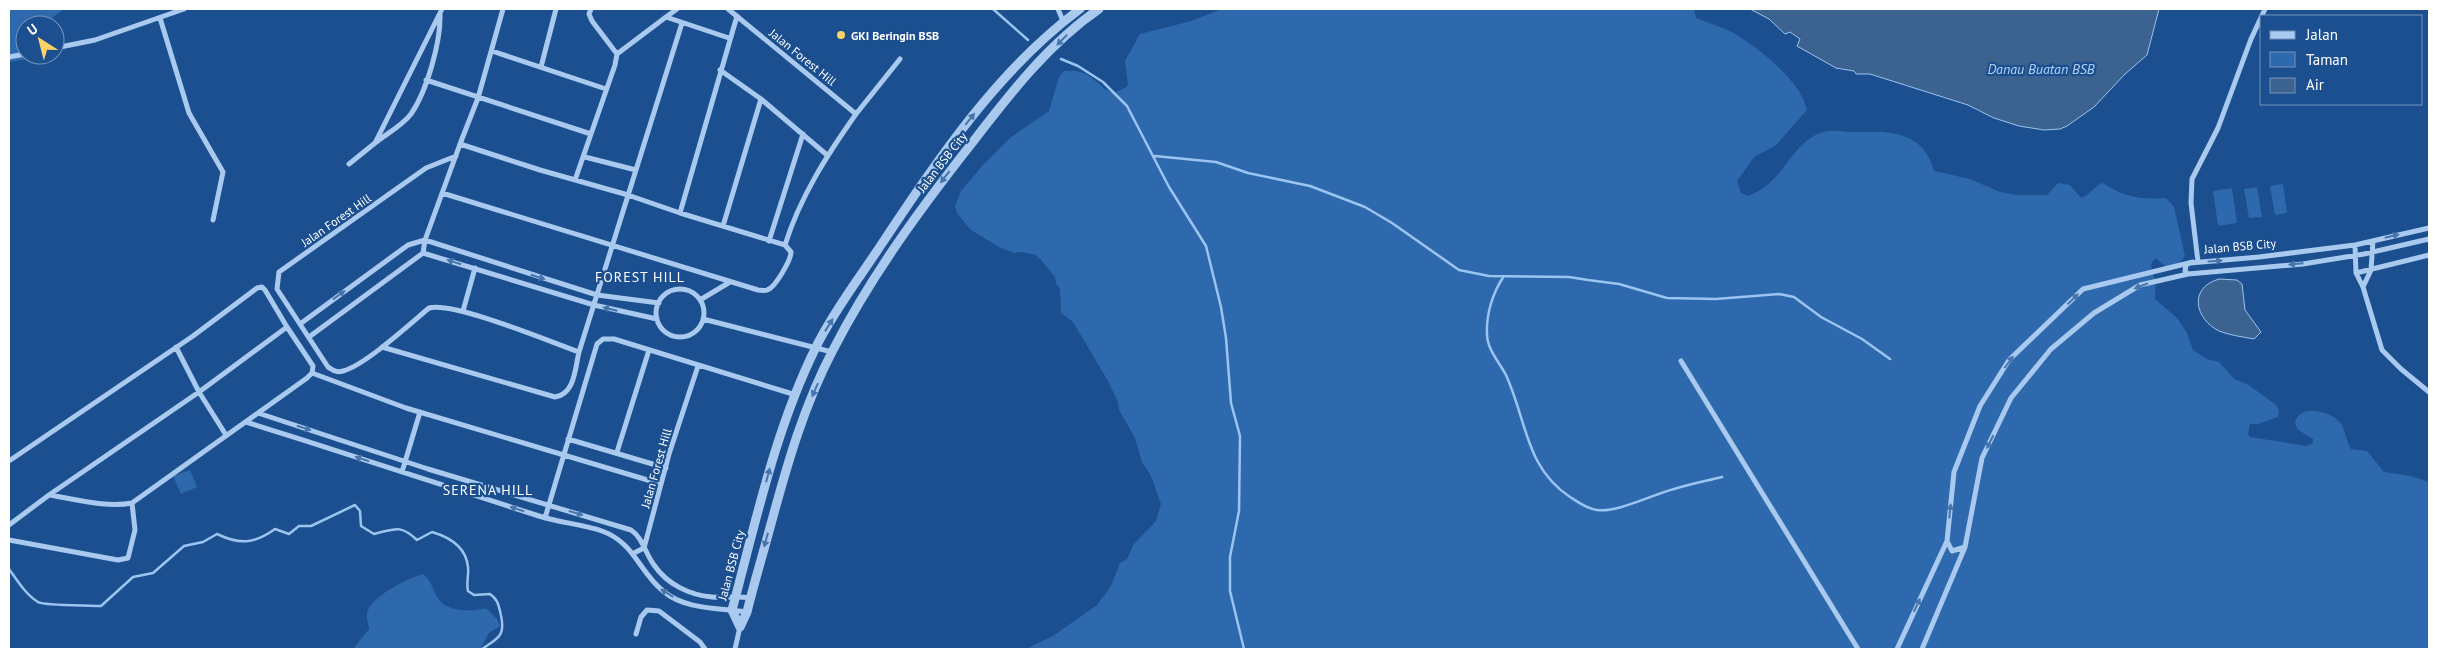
<svg xmlns="http://www.w3.org/2000/svg" width="2438" height="658" font-family="'PT Sans',sans-serif">
<rect width="100%" height="100%" fill="#1b4f8f"/>
<path fill="#2e69ad" d="M 9,9 L 64,9 L 42,25 L 25,25 L 25,55 L 44,56 L 9,62 Z
M 1222,9 L 1694,9 L 1696,18 C 1708,23 1720,26 1732,32 C 1757,47 1801,80 1807,110 L 1775,146 L 1754,157 L 1737,181 L 1741,193 L 1748,196 C 1780,185 1788,152 1812,137 C 1830,126 1842,133 1861,132 C 1893,131 1924,133 1934,171 L 1970,179 L 2000,192 L 2018,195 L 2047,195 L 2058,183 L 2070,185 L 2081,198 C 2090,195 2095,185 2103,183 C 2123,197 2142,200 2166,198 L 2174,207 L 2185,256 L 2176,267 L 2168,269 L 2156,258 C 2147,265 2153,272 2155,281 C 2156,287 2155,293 2155,299 L 2177,318 L 2187,333 L 2193,350 L 2207,359 L 2219,362 L 2234,379 L 2247,384 L 2275,404 L 2279,410 L 2278,417 L 2258,424 L 2250,424 L 2248,434 L 2250,437 L 2306,446 L 2313,443 L 2313,439 L 2297,429 L 2295,421 C 2297,418 2299,414 2302,413 C 2313,407 2335,414 2341,424 C 2346,432 2346,441 2351,449 L 2367,451 L 2384,472 L 2411,476 L 2429,482 L 2429,649 L 1026,649 L 1053,636 L 1097,605 L 1111,586 L 1120,563 L 1127,559 L 1134,544 L 1156,521 L 1161,504 L 1151,476 L 1142,462 L 1135,438 L 1119,410 L 1118,402 L 1108,381 L 1073,322 L 1061,313 L 1060,289 L 1056,283 L 1055,277 L 1042,261 L 1036,255 L 1021,252 L 1014,253 L 999,247 L 971,230 L 957,213 L 955,206 L 961,191 L 983,165 L 1010,138 L 1049,111 L 1059,77 L 1064,71 C 1069,71 1075,70 1080,72 C 1099,76 1107,105 1128,85 L 1125,61 L 1140,34 L 1191,21 Z
M 2283,184 L 2287,213 L 2275,215 L 2270,186 Z
M 2257,187 L 2262,217 L 2249,218 L 2244,189 Z
M 2232,188 L 2237,223 L 2218,226 L 2213,191 Z
M 190,470 L 197,487 L 181,494 L 173,476 Z
M 423,574 C 434,583 432,592 440,601 C 449,612 474,612 486,608 L 497,619 L 500,626 L 489,633 L 480,649 L 353,649 L 369,629 C 369,625 366,618 367,614 C 369,597 408,578 423,574 Z"/>
<path fill="#3c6290" stroke="#9cc4f0" d="M 1750,9 L 2159,9 L 2147,55 L 2125,74 L 2094,107 L 2067,126 L 2060,129 L 2044,130 L 2019,126 L 1994,118 L 1968,105 L 1870,74 L 1856,74 L 1854,71 L 1836,68 L 1797,46 L 1800,39 L 1790,32 L 1785,34 L 1769,19 Z
M 2219,279 L 2237,280 L 2242,284 L 2245,310 L 2261,332 L 2254,339 C 2243,337 2229,335 2219,331 C 2195,319 2188,288 2219,279 Z"/>
<g fill="none" stroke-linecap="round" stroke-linejoin="round">
<path stroke="#9cc4f0" stroke-width="2.5" d="M 993,9 L 1028,40
M 1061,59 L 1078,66 L 1103,82 L 1127,106 L 1169,187 L 1206,246 L 1221,307 L 1226,338 L 1231,403 L 1240,436 L 1239,511 L 1230,557 L 1230,591 L 1244,649
M 1155,156 L 1216,162 L 1248,173 L 1310,186 L 1365,207 L 1392,223 L 1459,270 L 1489,276 L 1569,277 L 1588,280 L 1619,284 L 1667,298 L 1716,299 L 1779,294 L 1794,297 L 1821,317 L 1862,339 L 1890,359
M 1504,276 C 1493,292 1486,314 1487,334 C 1487,349 1499,362 1506,375 C 1527,421 1525,467 1570,497 C 1578,502 1587,509 1597,510 C 1617,513 1654,494 1674,489 C 1690,484 1706,481 1722,477
M 9,569 C 17,580 26,595 38,602 C 43,606 90,605 101,606 L 133,577 L 153,573 L 184,546 L 203,542 L 217,534 C 240,545 254,544 275,529 L 289,534 L 299,526 L 311,526 L 355,505 L 360,511 L 361,526 L 374,534 C 395,529 400,524 417,540 L 432,532 C 449,537 466,547 468,567 C 469,575 466,582 468,591 L 474,595 L 490,594 C 497,599 498,603 500,611 C 506,634 501,637 482,649"/>
<path stroke="#a9c9ee" stroke-width="5" d="M 591,9 L 589,14 L 592,21 L 617,54
M 728,9 L 856,114 L 900,59
M 1058,9 L 1063,21
M 440,14 C 441,41 427,91 411,114 C 402,126 386,134 375,143 L 442,9
M 666,17 L 677,9
M 160,18 L 189,113 L 223,172 L 213,220
M 55,48 L 95,40 L 184,9
M 492,51 L 606,89
M 9,57 L 25,54
M 541,67 L 556,9
M 720,70 L 761,99 L 827,155
M 426,80 L 591,134
M 460,144 L 478,98 L 503,9
M 585,157 L 636,170
M 349,164 L 375,143
M 575,180 L 615,65 L 617,54 L 666,17 L 729,38
M 442,193 L 758,290 C 761,290 764,291 767,290 C 775,288 791,260 791,252 L 785,245 L 680,213
M 723,226 L 761,99
M 2429,228 L 2355,245 L 2259,257 L 2190,263 L 2186,265 L 2185,271 L 2188,274 L 2303,264 L 2364,254 L 2429,239
M 769,241 L 803,134
M 785,245 C 800,197 827,155 856,114
M 2355,245 L 2356,273 L 2363,287 L 2382,350 L 2401,369 L 2429,392
M 423,253 L 425,240 L 460,144 L 540,170 L 628,195 L 680,213 L 737,16
M 2198,262 L 2191,203 L 2192,179 L 2218,128 L 2251,39 L 2265,9
M 2356,273 L 2429,255
M 2188,274 L 2140,285 L 2094,313 L 2051,349 L 2011,398 L 1982,458 L 1965,547 L 1952,551 L 1947,541 L 1954,472 L 1980,406 L 2009,360 L 2083,289 L 2193,262
M 2363,287 L 2371,270 L 2373,241
M656 313a24 24 0 1 1 48 0a24 24 0 1 1-48 0Z
M 700,300 L 730,282
M 463,311 L 475,268
M 703,319 L 832,352
M 300,324 L 408,245 L 425,240 L 597,295 L 659,303
M 309,337 L 423,253 L 594,305 L 657,319
M 176,347 L 199,392 L 226,435
M 382,347 L 555,397 C 575,394 575,368 579,352 C 551,342 453,301 429,308 C 410,324 364,366 343,371 C 336,373 333,370 328,367 L 277,289 L 279,272 L 426,168 L 456,156
M 579,352 L 682,23
M 1681,361 L 1858,649
M 312,373 L 406,408 L 661,484
M 258,413 L 428,469 L 631,530 C 643,538 645,553 654,565 C 667,584 689,595 712,597 C 725,598 737,596 750,598
M 246,422 C 344,453 442,485 539,516 C 560,523 582,524 602,531 C 635,543 639,572 663,591 C 685,610 720,608 747,612
M 568,439 L 666,468
M 617,452 L 649,350
M 9,461 L 193,336 L 257,288 L 262,287 L 265,290 L 287,327 L 313,366 L 312,373 L 307,378 L 132,503 C 105,508 76,499 49,495 L 9,525
M 402,472 L 420,412
M 49,495 L 199,392 L 287,327
M 545,518 L 597,344 L 603,339 L 614,339 L 796,395
M 9,540 L 118,560 L 128,558 L 135,530 L 132,503
M 634,553 L 644,548 L 669,454 L 698,366
M 636,634 L 641,617 L 647,610 L 659,611 L 700,642 L 705,649
M 735,649 L 740,627
M 1897,649 L 1947,541
M 1922,649 L 1965,547"/>
<path stroke="#a9c9ee" stroke-width="9" d="M 1080,9 C 995,72 935,164 877,251 C 857,281 832,314 816,347 C 775,430 756,521 732,610 L 740,627 L 747,612 C 754,583 763,554 771,524 C 787,465 804,405 833,350 C 871,276 920,209 972,143 C 1009,95 1048,44 1099,9"/>
</g>
<defs><path id="oneway-solid" d="M-6-.8H1V-3.2L6.5 0L1 3.2V.8H-6Z" transform="scale(1.25)"/></defs>
<g fill="#4674ac">
<use href="#oneway-solid" transform="translate(1062 40) rotate(134)"/>
<use href="#oneway-solid" transform="translate(970 119) rotate(-51)"/>
<use href="#oneway-solid" transform="translate(945 177) rotate(128)"/>
<use href="#oneway-solid" transform="translate(2392 236) rotate(-13)"/>
<use href="#oneway-solid" transform="translate(2215 261) rotate(-4)"/>
<use href="#oneway-solid" transform="translate(454 262) rotate(-163)"/>
<use href="#oneway-solid" transform="translate(2296 264) rotate(175)"/>
<use href="#oneway-solid" transform="translate(538 277) rotate(17)"/>
<use href="#oneway-solid" transform="translate(2141 286) rotate(159)"/>
<use href="#oneway-solid" transform="translate(339 295) rotate(-36)"/>
<use href="#oneway-solid" transform="translate(2073 299) rotate(-44)"/>
<use href="#oneway-solid" transform="translate(610 309) rotate(-167)"/>
<use href="#oneway-solid" transform="translate(829 325) rotate(-58)"/>
<use href="#oneway-solid" transform="translate(2009 362) rotate(-53)"/>
<use href="#oneway-solid" transform="translate(815 390) rotate(114)"/>
<use href="#oneway-solid" transform="translate(304 428) rotate(18)"/>
<use href="#oneway-solid" transform="translate(1990 442) rotate(116)"/>
<use href="#oneway-solid" transform="translate(362 459) rotate(-162)"/>
<use href="#oneway-solid" transform="translate(768 475) rotate(-75)"/>
<use href="#oneway-solid" transform="translate(517 509) rotate(-162)"/>
<use href="#oneway-solid" transform="translate(1950 511) rotate(-84)"/>
<use href="#oneway-solid" transform="translate(576 513) rotate(16)"/>
<use href="#oneway-solid" transform="translate(766 540) rotate(105)"/>
<use href="#oneway-solid" transform="translate(667 593) rotate(-148)"/>
<use href="#oneway-solid" transform="translate(1917 605) rotate(-65)"/>
</g>
<circle fill="#ffd166" stroke="#1b4f8f" stroke-width="2" cx="841" cy="35" r="5"/>
<g text-anchor="middle" dominant-baseline="central" stroke-width="4.5" stroke-linejoin="round" paint-order="stroke">
<g font-size="12" font-weight="bold" fill="#fff" stroke="#1b4f8f" text-anchor="start">
<text x="851" y="35">GKI Beringin BSB</text>
</g>
<g font-size="12" fill="#fff" stroke="#1b4f8f">
<text transform="translate(803 57) rotate(39)">Jalan Forest Hill</text>
<text transform="translate(942 162) rotate(-52)">Jalan BSB City</text>
<text transform="translate(336 220) rotate(-35)">Jalan Forest Hill</text>
<text transform="translate(2240 246) rotate(-5)">Jalan BSB City</text>
<text transform="translate(656 468) rotate(-74)">Jalan Forest Hill</text>
<text transform="translate(731 565) rotate(-75)">Jalan BSB City</text>
</g>
<g font-size="14" font-style="italic" fill="#b5d3f5" stroke="#1b4f8f">
<text x="2041" y="69">Danau Buatan BSB</text>
</g>
<g font-size="14" letter-spacing="1" fill="#fff" stroke="#1b4f8f">
<text x="640" y="277">FOREST HILL</text>
<text x="488" y="490">SERENA HILL</text>
</g>
</g>
<rect width="2438" height="658" fill="none" stroke="#ffffff" stroke-width="20"/>
<rect x="2260" y="15" width="162" height="90" fill="#1b4f8f" stroke="#7695bc"/>
<rect x="2270" y="31" width="25" height="8" fill="#a9c9ee" stroke="#7695bc"/>
<text x="2306" y="40" font-size="15" fill="#ffffff">Jalan</text>
<rect x="2270" y="52" width="25" height="15" fill="#2e69ad" stroke="#7695bc"/>
<text x="2306" y="65" font-size="15" fill="#ffffff">Taman</text>
<rect x="2270" y="78" width="25" height="15" fill="#3c6290" stroke="#7695bc"/>
<text x="2306" y="90" font-size="15" fill="#ffffff">Air</text>
<g transform="translate(40 40) rotate(324)"><circle r="24" fill="#1b4f8f" stroke="#7695bc"/>
<path d="M0-4L9 19L0 12L-9 19Z" fill="#ffd166"/>
<text y="-8" font-size="14" font-weight="bold" text-anchor="middle" fill="#ffffff">U</text>
</g>
</svg>
